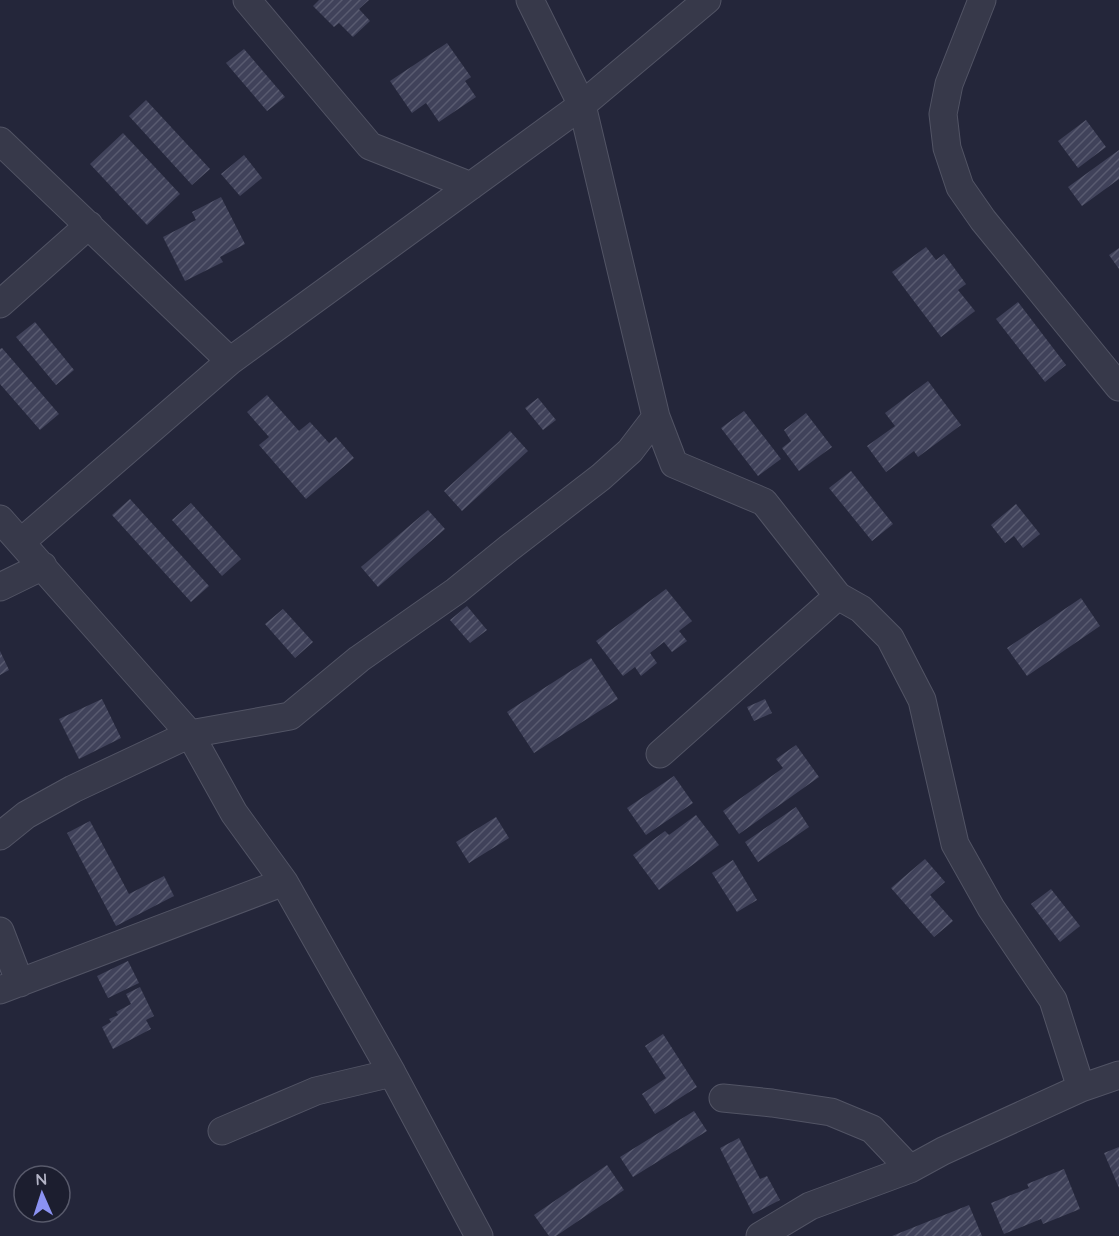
<svg xmlns="http://www.w3.org/2000/svg" width="1119" height="1236" font-family="Quicksand,sans-serif">
<defs>
<pattern id="building-hatch" width="6" height="6" patternUnits="userSpaceOnUse" patternTransform="scale(1.5)"><rect width="6" height="6" fill="#40425a"/><path d="M-1 1l2-2M0 6l6-6M5 7l2-2" fill="none" stroke="#595b70"/></pattern>
</defs>
<rect width="100%" height="100%" fill="#24263a"/>
<path fill="url(#building-hatch)" d="M 319,0 L 369,0 L 359,9 L 370,21 L 353,37 L 339,23 L 334,27 L 313,6 Z
M 447,43 L 471,77 L 465,81 L 476,97 L 439,122 L 426,103 L 412,113 L 390,81 Z
M 244,49 L 285,97 L 267,111 L 226,63 Z
M 146,100 L 210,169 L 192,185 L 129,116 Z
M 1086,120 L 1106,147 L 1078,168 L 1058,141 Z
M 123,133 L 180,194 L 147,225 L 90,164 Z
M 1119,150 L 1119,179 L 1082,206 L 1068,187 Z
M 244,155 L 262,178 L 240,196 L 221,174 Z
M 221,197 L 245,244 L 220,257 L 223,262 L 185,281 L 163,237 L 196,220 L 192,212 Z
M 926,247 L 936,260 L 944,254 L 966,284 L 958,290 L 975,311 L 941,337 L 892,272 Z
M 1119,248 L 1119,269 L 1109,255 Z
M 1018,302 L 1066,365 L 1045,382 L 996,319 Z
M 35,322 L 74,370 L 56,385 L 16,337 Z
M 2,348 L 59,414 L 40,430 L 0,384 L 0,349 Z
M 928,381 L 961,425 L 918,457 L 914,451 L 886,472 L 867,446 L 895,426 L 885,413 Z
M 267,395 L 299,431 L 310,422 L 329,443 L 336,437 L 354,458 L 306,499 L 259,445 L 269,437 L 247,412 Z
M 538,398 L 556,420 L 543,430 L 525,408 Z
M 744,411 L 781,459 L 758,476 L 721,428 Z
M 806,413 L 832,447 L 799,471 L 782,448 L 791,441 L 784,430 Z
M 510,431 L 528,451 L 462,511 L 444,491 Z
M 851,471 L 893,524 L 872,541 L 829,488 Z
M 130,499 L 209,586 L 191,602 L 112,515 Z
M 191,503 L 241,559 L 222,576 L 172,520 Z
M 1016,504 L 1040,534 L 1023,548 L 1014,536 L 1005,543 L 991,525 Z
M 428,510 L 445,529 L 378,587 L 361,567 Z
M 666,589 L 692,621 L 679,631 L 687,641 L 672,652 L 664,642 L 650,653 L 657,663 L 641,676 L 635,667 L 623,676 L 596,641 Z
M 1081,598 L 1100,626 L 1027,676 L 1007,648 Z
M 467,606 L 487,630 L 470,643 L 450,620 Z
M 283,609 L 313,642 L 295,658 L 265,624 Z
M 0,651 L 9,670 L 0,675 Z
M 591,658 L 618,699 L 534,753 L 507,712 Z
M 102,699 L 121,738 L 79,759 L 59,719 Z
M 765,699 L 772,713 L 754,721 L 747,707 Z
M 796,745 L 819,777 L 739,834 L 723,811 L 783,768 L 776,759 Z
M 674,776 L 693,803 L 646,835 L 627,808 Z
M 796,807 L 809,827 L 758,862 L 745,842 Z
M 696,815 L 719,845 L 659,890 L 633,855 L 665,831 L 669,835 Z
M 496,817 L 509,838 L 469,863 L 456,842 Z
M 90,821 L 129,894 L 164,876 L 174,896 L 116,926 L 67,833 Z
M 925,859 L 945,882 L 930,895 L 953,921 L 934,937 L 891,888 Z
M 733,860 L 757,900 L 737,912 L 712,873 Z
M 1051,889 L 1080,926 L 1060,942 L 1031,904 Z
M 128,961 L 139,983 L 108,998 L 97,976 Z
M 140,987 L 154,1016 L 146,1020 L 151,1029 L 113,1049 L 102,1027 L 111,1022 L 109,1019 L 118,1015 L 116,1012 L 131,1004 L 126,994 Z
M 663,1034 L 697,1087 L 655,1114 L 642,1094 L 666,1078 L 645,1046 Z
M 694,1111 L 707,1131 L 633,1177 L 620,1157 Z
M 739,1138 L 760,1179 L 767,1176 L 780,1200 L 753,1214 L 720,1148 Z
M 1119,1147 L 1119,1188 L 1104,1153 Z
M 607,1165 L 624,1190 L 556,1236 L 549,1236 L 534,1215 Z
M 1064,1169 L 1080,1209 L 1043,1224 L 1041,1219 L 1004,1234 L 991,1203 L 1029,1188 L 1027,1184 Z
M 969,1205 L 982,1236 L 892,1236 Z"/>
<g fill="none" stroke-linecap="round" stroke-linejoin="round">
<defs>
<path id="minor" d="M 247,0 L 370,146 L 471,186
M 530,0 L 582,105 L 656,417 L 674,464 L 764,502 L 838,596 L 861,609 L 890,638 L 922,700 L 955,844 L 991,908 L 1053,1000 L 1081,1088 L 1119,1075
M 982,0 L 949,84 L 943,114 L 947,148 L 960,187 L 983,220 L 1119,387
M 0,141 L 230,361
M 0,304 L 89,225
M 0,519 L 190,734 L 234,813 L 284,882 L 392,1073 L 479,1236
M 21,542 L 230,361 L 582,105 L 707,0
M 0,587 L 43,566
M 660,754 L 838,596
M 0,836 L 26,815 L 73,789 L 190,734 L 290,716 L 359,659 L 456,591 L 509,548 L 601,477 L 630,451 L 656,417
M 0,931 L 20,983
M 0,990 L 284,882
M 723,1098 L 772,1103 L 831,1112 L 872,1129 L 910,1169
M 222,1131 L 316,1091 L 392,1073
M 760,1236 L 810,1206 L 910,1169 L 943,1151 L 1081,1088"/>
</defs>
<use href="#minor" stroke="#525465" stroke-width="29"/>
<use href="#minor" stroke="#37394a" stroke-width="27"/>
</g>
<g transform="translate(42 1194) rotate(357)"><circle r="28" fill="#1c1e2f" stroke="#585a6b" stroke-width="1.5"/>
<path d="M0-4.5L10 22L0 15L-10 22Z" fill="#8b92f2"/>
<text y="-9" font-size="16" font-weight="bold" text-anchor="middle" fill="#b3b4c6">N</text>
</g>
</svg>
